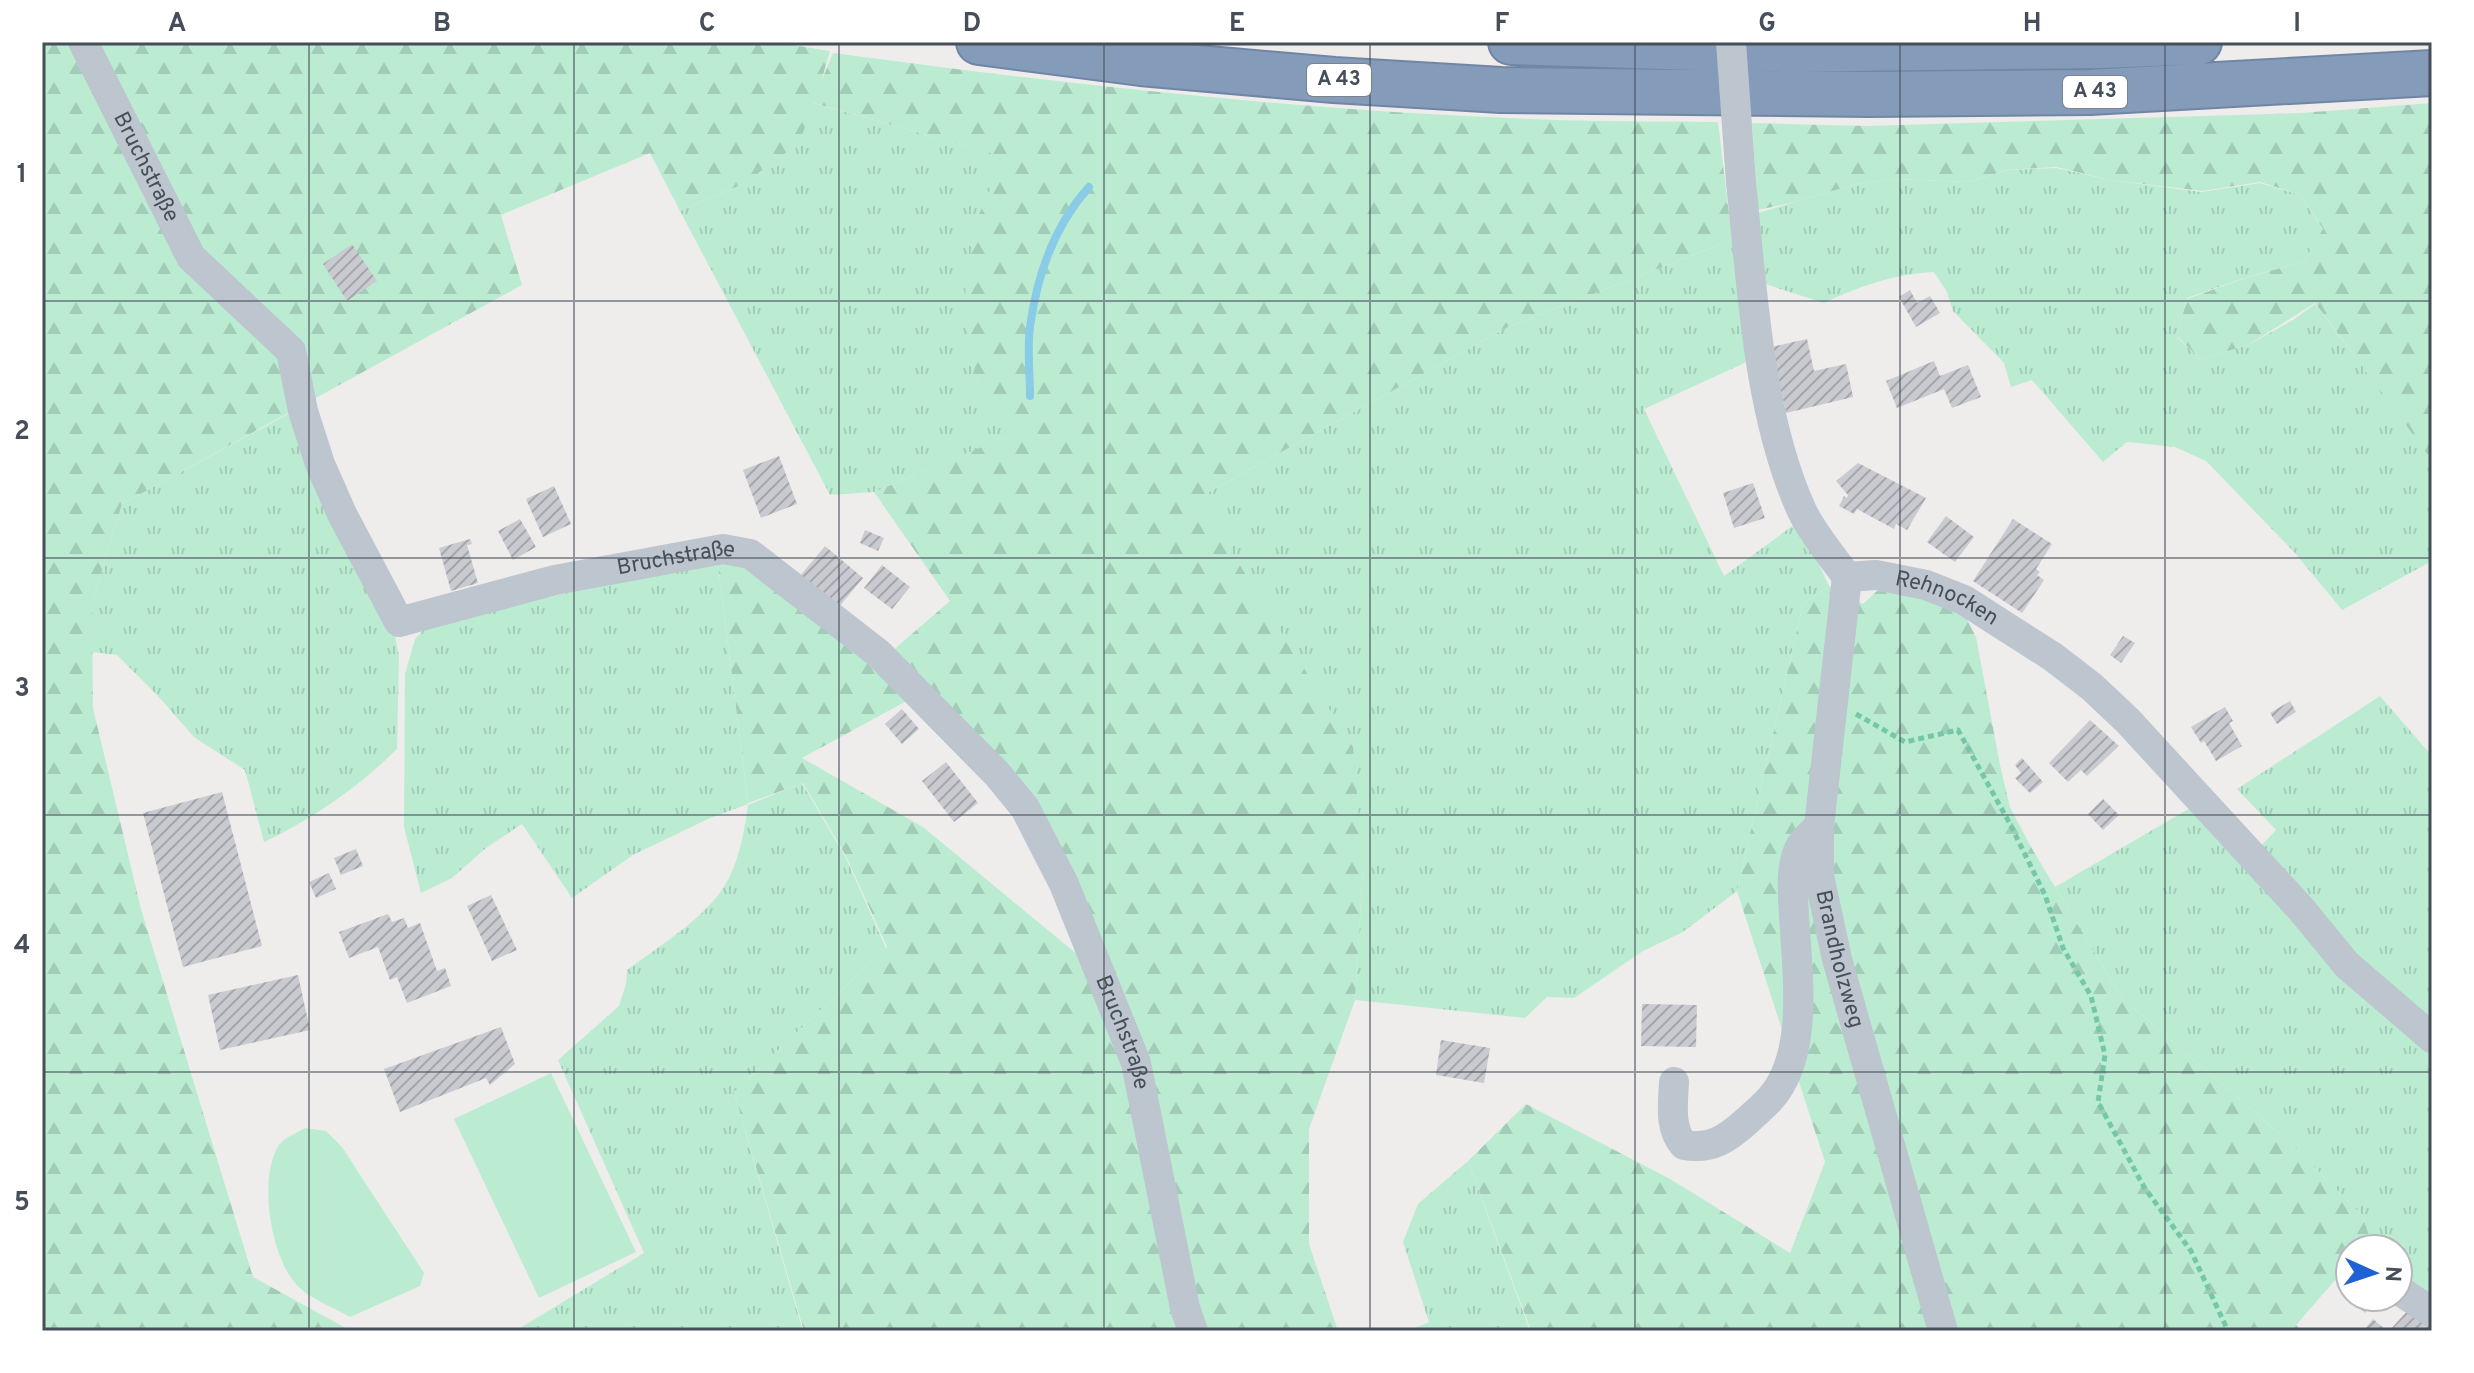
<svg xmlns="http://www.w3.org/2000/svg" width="2474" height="1373" font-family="Overpass,sans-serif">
<defs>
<pattern id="grass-tufts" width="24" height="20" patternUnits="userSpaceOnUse" patternTransform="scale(2)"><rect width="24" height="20" fill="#bbecd2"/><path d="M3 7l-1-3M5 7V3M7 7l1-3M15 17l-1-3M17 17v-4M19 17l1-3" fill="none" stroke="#a2ccb7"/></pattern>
<pattern id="forest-firs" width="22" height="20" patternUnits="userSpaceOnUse" patternTransform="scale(2)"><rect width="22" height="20" fill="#bbecd2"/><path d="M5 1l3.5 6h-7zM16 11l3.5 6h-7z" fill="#a2ccb7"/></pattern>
<pattern id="building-hatch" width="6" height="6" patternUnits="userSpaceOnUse" patternTransform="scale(2)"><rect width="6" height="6" fill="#c9cbd1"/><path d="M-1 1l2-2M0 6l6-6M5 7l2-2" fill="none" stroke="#a5a7ad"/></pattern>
</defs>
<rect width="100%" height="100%" fill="#efecec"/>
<path fill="url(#grass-tufts)" d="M 813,103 L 1006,157 L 974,225 L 976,377 L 1009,436 L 874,492 L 830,495 L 680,211 L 743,184 Z
M 2056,168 L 2110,180 L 2201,192 L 2260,183 L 2300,195 L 2323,230 L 2304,261 L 2241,279 L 2187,298 L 2177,337 L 2200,359 L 2248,345 L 2293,320 L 2315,304 L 2432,458 L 2432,561 L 2342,610 L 2295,553 L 2206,461 L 2175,447 L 2127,442 L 2103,462 L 2032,380 L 2011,387 L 2004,363 L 1953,311 L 1947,292 L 1934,272 C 1894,274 1860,286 1824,303 L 1762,283 L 1758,213 L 1856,184 L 1896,179 L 1968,182 L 2008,170 Z
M 1732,240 L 1751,360 L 1644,409 L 1724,576 L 1799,521 L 1829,586 L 1803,604 L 1737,891 L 1683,932 L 1643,951 L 1574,998 L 1547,997 L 1525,1018 L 1355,1000 L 1363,868 L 1198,498 L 1508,327 Z
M 288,414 L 354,556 L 393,626 L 399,656 L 397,749 C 360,786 311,820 264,842 L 245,770 L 194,737 L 157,695 L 117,655 L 92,652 L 92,602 L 122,504 Z
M 717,557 L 748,804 L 708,819 L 633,855 L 572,898 L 522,824 L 486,848 L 452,878 L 421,893 L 404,827 L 405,674 L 415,639 L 430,623 L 466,617 Z
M 2380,696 L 2432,756 L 2432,1020 L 2358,958 L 2257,850 L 2276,830 L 2237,789 Z
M 802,783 L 846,858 L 886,948 L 734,1092 L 803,1331 L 515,1331 L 644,1253 L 558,1060 L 619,1006 L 626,984 L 627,970 C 659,946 711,915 729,878 C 740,856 745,828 748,805 Z
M 2190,808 L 2432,1052 L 2432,1299 L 2398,1275 L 2398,1249 L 2362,1249 L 2370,1238 L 2362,1215 L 2287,1140 L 2122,998 L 2055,887 Z
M 1468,1161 L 1530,1331 L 1408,1331 L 1429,1322 L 1403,1242 L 1418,1204 Z"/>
<path fill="url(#forest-firs)" d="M 42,42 L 774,42 L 830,51 L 821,82 L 833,53 C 1064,84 1297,110 1531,119 C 1593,122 1656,121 1718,122 L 1732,240 L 1508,327 L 1198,498 L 1353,747 L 1363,868 L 1355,1000 L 1309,1129 L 1309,1244 L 1338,1331 L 1202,1331 L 1135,1030 L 1041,811 L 891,652 L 950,601 L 874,492 L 1008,436 L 976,377 L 964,303 L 974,225 L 1005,157 L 814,103 L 799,143 L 743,184 L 680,211 L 650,153 L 501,215 L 522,285 L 122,504 L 92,602 L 93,708 L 141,909 L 253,1277 L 351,1331 L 42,1331 Z
M 2432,103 L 2432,460 L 2315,303 L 2248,345 L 2200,359 L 2177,336 L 2187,299 L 2242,279 L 2304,261 L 2323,229 L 2300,195 L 2260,182 L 2202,191 L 2110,180 L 2056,167 L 2007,170 L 1968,182 L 1896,179 L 1856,184 L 1795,202 L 1758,210 L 1752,123 L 1866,126 L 2301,113 Z
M 717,557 L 738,558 L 912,698 L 802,758 L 923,827 L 1084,960 L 1125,1057 L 1184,1331 L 804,1331 L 734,1092 L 887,947 L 847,858 L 803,783 L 748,803 Z
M 1829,586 L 1863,604 L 1877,591 L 1926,593 L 1962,610 L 1976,637 L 2000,765 L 2010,807 L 2031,847 L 2122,998 L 2287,1140 L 2362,1215 L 2370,1238 L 2362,1249 L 2350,1249 L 2350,1263 L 2296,1325 L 2302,1331 L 1531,1331 L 1468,1161 L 1526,1104 L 1670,1179 L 1790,1253 L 1825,1162 L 1737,891 L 1803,604 Z"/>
<path fill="#bbecd2" d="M 551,1073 L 636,1252 L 539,1298 L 454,1119 Z
M 305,1128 L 326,1131 L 342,1147 L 424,1273 L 420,1286 L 350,1317 C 335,1308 315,1301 302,1290 C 271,1265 257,1178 279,1145 C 284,1138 297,1133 305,1128 Z"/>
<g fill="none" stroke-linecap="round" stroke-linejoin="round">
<path stroke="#8acce7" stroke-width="8" d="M 1030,396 C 1030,374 1027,349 1030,327 C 1037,275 1054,226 1089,187"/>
</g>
<path fill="url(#building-hatch)" d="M 352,244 L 377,281 L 347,301 L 323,264 Z
M 1910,290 L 1917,303 L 1930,296 L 1940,313 L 1916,327 L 1899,297 Z
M 1807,339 L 1814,371 L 1846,364 L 1853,397 L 1786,413 L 1771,347 Z
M 1934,361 L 1940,376 L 1968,365 L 1981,397 L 1952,408 L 1944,389 L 1897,408 L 1886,381 Z
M 779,456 L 797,504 L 761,518 L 743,470 Z
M 1858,463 L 1926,498 L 1907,530 L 1896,524 L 1894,529 L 1857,509 L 1854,514 L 1839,506 L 1844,496 L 1847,498 L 1848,495 L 1836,481 Z
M 1753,483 L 1765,518 L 1734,528 L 1723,493 Z
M 554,486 L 571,524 L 543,537 L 526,499 Z
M 1946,516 L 1974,537 L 1955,562 L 1927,542 Z
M 520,519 L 536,547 L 513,560 L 498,531 Z
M 2013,519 L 2052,544 L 2036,569 L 2040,572 L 2037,575 L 2044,580 L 2022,613 L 1973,581 Z
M 865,530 L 884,538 L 878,551 L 860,543 Z
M 470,539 L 472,544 L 467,545 L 478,583 L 451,591 L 439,548 Z
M 825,546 L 863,578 L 838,608 L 800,576 Z
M 882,565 L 910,587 L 892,609 L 864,588 Z
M 2123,636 L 2135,643 L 2121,663 L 2110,655 Z
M 2290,701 L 2296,712 L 2277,724 L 2270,713 Z
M 2225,707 L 2233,721 L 2229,723 L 2242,746 L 2216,761 L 2204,741 L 2201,743 L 2191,727 Z
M 902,709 L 919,729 L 902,744 L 885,724 Z
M 2090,720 L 2119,746 L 2087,776 L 2081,770 L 2068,782 L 2049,763 Z
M 2022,758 L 2043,782 L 2030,793 L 2015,778 L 2021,773 L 2015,765 Z
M 946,762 L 978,803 L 954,822 L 922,781 Z
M 222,792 L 262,946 L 183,967 L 143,813 Z
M 2103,799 L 2119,815 L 2103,830 L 2088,814 Z
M 356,849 L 363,866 L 341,875 L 334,858 Z
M 329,873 L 336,889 L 316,898 L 309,882 Z
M 491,895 L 517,950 L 492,961 L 467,906 Z
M 388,914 L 392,922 L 404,918 L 408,928 L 420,923 L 437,971 L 445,968 L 451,986 L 407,1003 L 397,977 L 390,980 L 378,947 L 349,958 L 339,932 Z
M 298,975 L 310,1030 L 220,1050 L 208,995 Z
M 1642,1004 L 1697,1005 L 1696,1047 L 1641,1046 Z
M 501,1027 L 515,1064 L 490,1085 L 486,1078 L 400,1112 L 384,1069 Z
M 1441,1040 L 1490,1048 L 1484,1083 L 1436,1075 Z
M 2350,1287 L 2350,1297 L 2380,1297 L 2365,1313 L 2344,1293 Z
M 2410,1308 L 2432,1328 L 2432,1331 L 2389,1331 Z
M 2373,1319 L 2387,1331 L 2363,1331 Z"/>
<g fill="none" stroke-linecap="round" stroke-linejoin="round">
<defs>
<path id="highway" d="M 979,42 L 1141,63 L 1334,80 L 1501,90 L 1869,94 L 2090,92 L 2432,73
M 1511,42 L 1757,50 L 2101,46 L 2199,42"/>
</defs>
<use href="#highway" stroke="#7186a5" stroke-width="48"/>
<path stroke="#75c8a6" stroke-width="5" stroke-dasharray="6 4" stroke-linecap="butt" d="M 1856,714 L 1905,742 L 1958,730 L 2010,824 L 2045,895 L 2063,948 L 2091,996 L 2105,1055 L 2098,1102 L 2144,1187 L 2191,1251 L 2228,1331"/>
<g stroke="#bdc5ce" stroke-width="30">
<path id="s1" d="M 83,42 L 191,257 L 291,351 L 303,411 L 320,464 L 342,514 L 399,622 L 555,580 L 723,549 L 750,554 L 878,653 L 998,775 L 1025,808 L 1064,884 L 1136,1063 L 1185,1308 L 1193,1331"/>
<path d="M 1741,182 C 1752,287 1758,415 1802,511 C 1813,534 1832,556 1847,577"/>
<path id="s2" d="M 1847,577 L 1819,826 L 1819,876 L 1837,959 L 1943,1331"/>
<path id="s3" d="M 1847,577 L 1876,575 L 1926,585 L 1964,600 L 2053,657 L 2092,687 L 2128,721 L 2301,909 L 2347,965 L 2432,1038"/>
<path d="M 1674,1082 C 1673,1103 1669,1129 1684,1145 C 1712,1150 1728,1138 1748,1120 C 1755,1113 1764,1106 1770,1099 C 1810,1055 1797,970 1794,916 C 1793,895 1790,868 1799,849 C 1803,840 1812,833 1819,826"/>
<path d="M 2400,1291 L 2432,1312"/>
</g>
<use href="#highway" stroke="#859bba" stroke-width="44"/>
<path stroke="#bdc5ce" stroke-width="30" d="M 1731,42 L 1741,182"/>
</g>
<path fill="none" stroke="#454e59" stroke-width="2" stroke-opacity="0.55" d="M 309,42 L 309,1331M 574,42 L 574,1331M 839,42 L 839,1331M 1104,42 L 1104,1331M 1370,42 L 1370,1331M 1635,42 L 1635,1331M 1900,42 L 1900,1331M 2165,42 L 2165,1331M 42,301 L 2432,301M 42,558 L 2432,558M 42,815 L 2432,815M 42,1072 L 2432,1072"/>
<g text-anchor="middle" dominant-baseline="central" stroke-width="7" stroke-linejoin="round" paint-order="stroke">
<g fill="#fff" stroke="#7d838b" stroke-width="2">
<rect x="1307" y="64" width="64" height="32" rx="6"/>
<rect x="2063" y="76" width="64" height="32" rx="6"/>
</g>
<g font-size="20" font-weight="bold" fill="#454e59">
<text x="1339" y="80">A 43</text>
<text x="2095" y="92">A 43</text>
</g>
<g font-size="22" fill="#454e59" stroke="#fff">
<text stroke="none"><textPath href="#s1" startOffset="140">Bruchstraße</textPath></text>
<text stroke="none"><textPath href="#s1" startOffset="956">Bruchstraße</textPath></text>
<text stroke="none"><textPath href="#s3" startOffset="104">Rehnocken</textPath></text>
<text stroke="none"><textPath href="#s2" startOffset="386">Brandholzweg</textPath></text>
<text stroke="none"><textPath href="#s1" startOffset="1652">Bruchstraße</textPath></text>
</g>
</g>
<rect width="2474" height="1373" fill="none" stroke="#ffffff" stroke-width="88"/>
<g transform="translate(2374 1273) rotate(93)"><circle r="38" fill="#ffffff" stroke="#b5b8bd" stroke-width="2"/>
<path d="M0-6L14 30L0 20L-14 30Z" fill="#2061d5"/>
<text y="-12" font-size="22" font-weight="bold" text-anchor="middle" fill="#454e59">N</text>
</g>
<rect x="44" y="44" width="2386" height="1285" fill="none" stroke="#454e59" stroke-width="3"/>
<g font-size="26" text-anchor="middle" font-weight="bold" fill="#454e59">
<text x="177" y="31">A</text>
<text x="442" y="31">B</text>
<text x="707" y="31">C</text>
<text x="972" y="31">D</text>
<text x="1237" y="31">E</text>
<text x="1502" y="31">F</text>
<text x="1767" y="31">G</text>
<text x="2032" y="31">H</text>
<text x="2297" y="31">I</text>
<text x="22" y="182">1</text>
<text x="22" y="439">2</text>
<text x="22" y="696">3</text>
<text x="22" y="953">4</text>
<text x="22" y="1210">5</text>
</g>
</svg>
